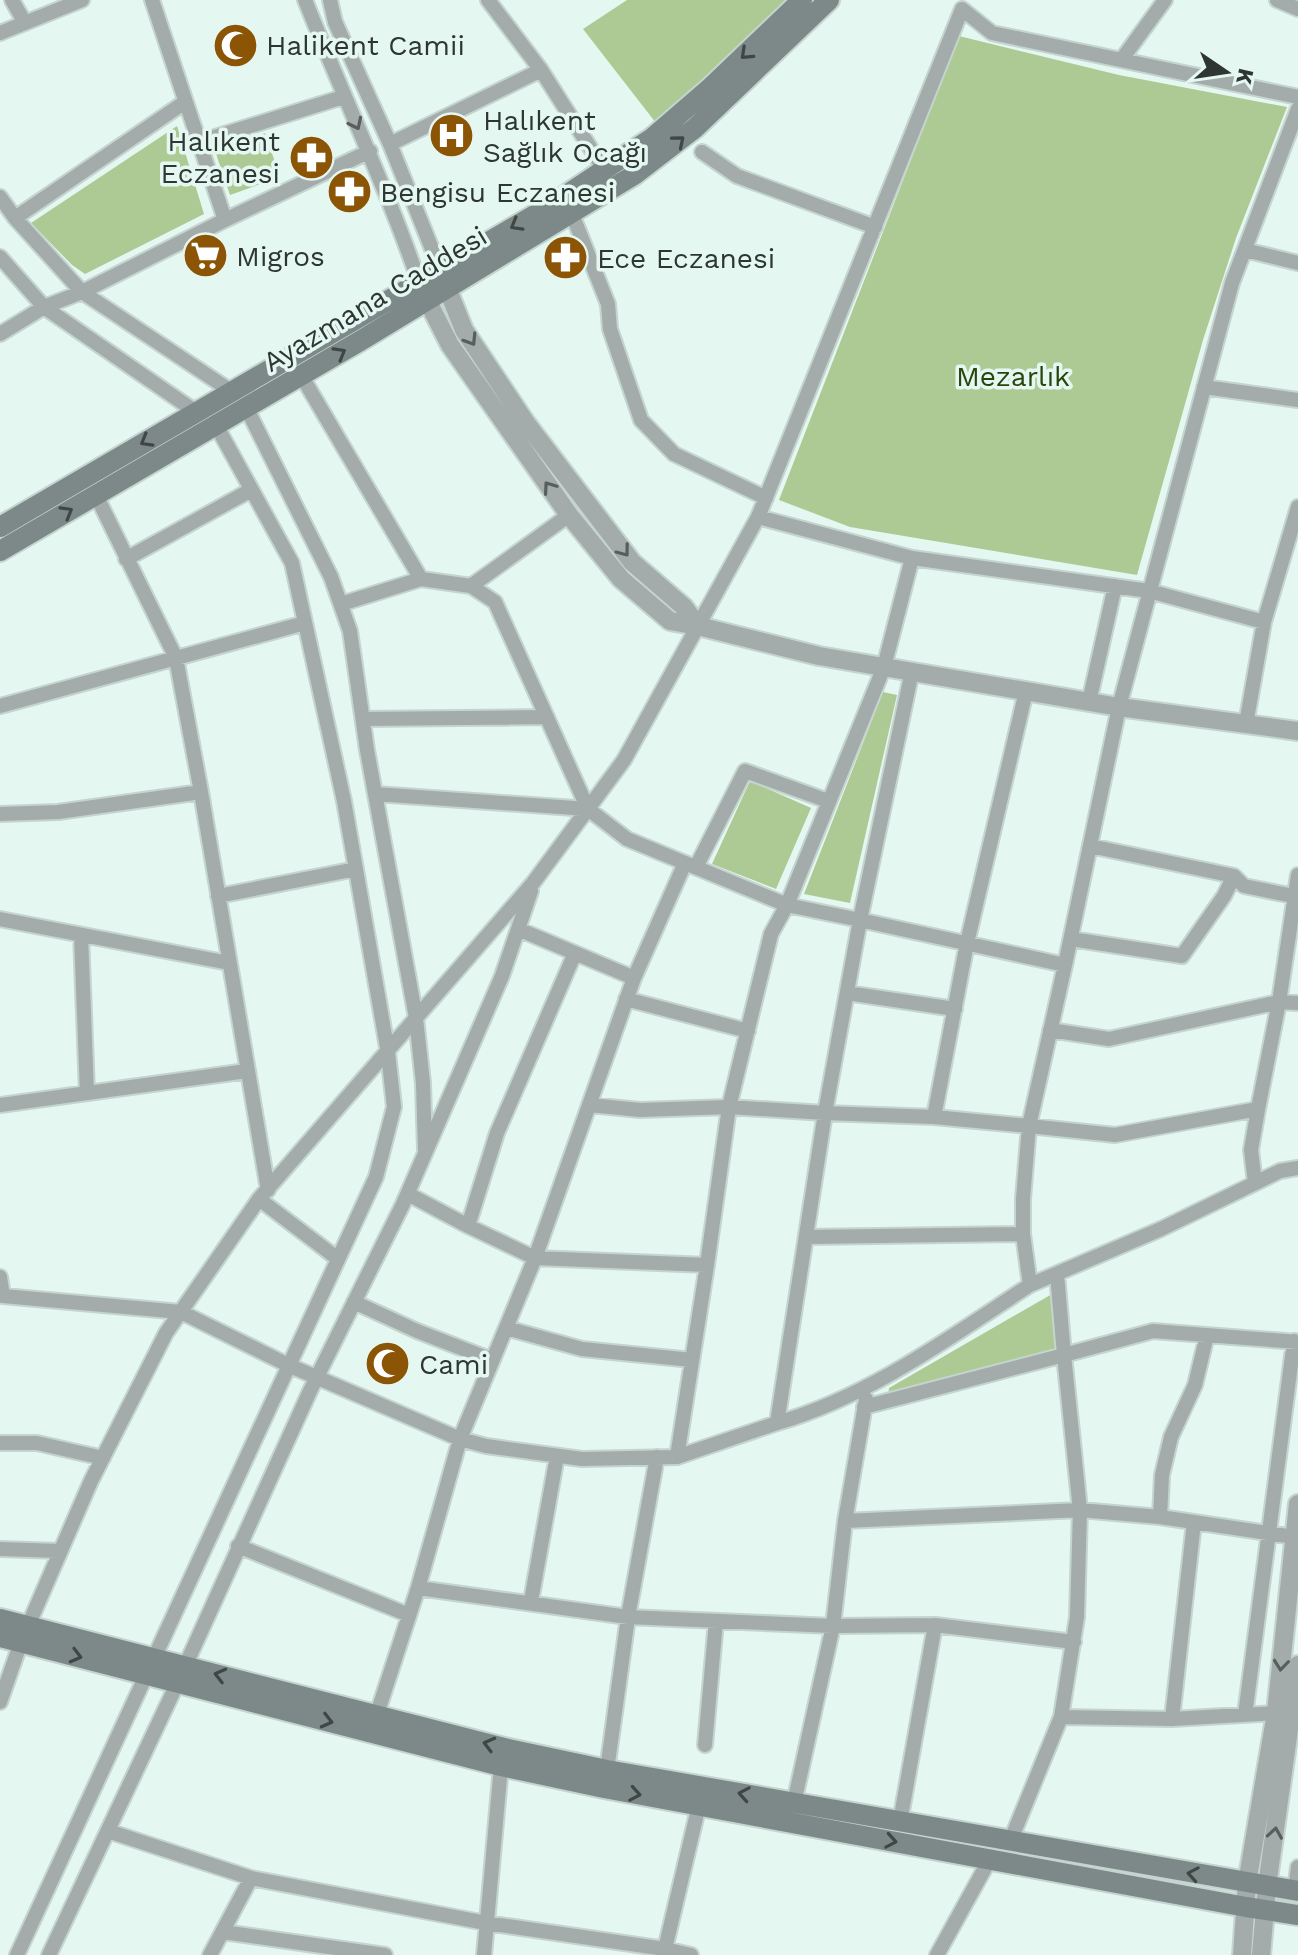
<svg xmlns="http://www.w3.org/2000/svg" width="1298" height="1955" font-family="'Work Sans',sans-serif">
<rect width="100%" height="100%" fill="#e5f7f1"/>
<path fill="#adca94" d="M 627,0 L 797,0 L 656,123 L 583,29 Z
M 959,36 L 1119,75 L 1287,107 L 1236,238 L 1203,340 L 1137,575 L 850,527 L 779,500 Z
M 177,126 L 204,214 L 85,274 L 72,265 L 31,223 Z
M 265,133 L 280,177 L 230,195 L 215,151 Z
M 883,692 L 897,695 L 850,903 L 804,894 Z
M 750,781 L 811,808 L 776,889 L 712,864 Z
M 1052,1294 L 1057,1352 L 888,1397 L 889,1388 Z"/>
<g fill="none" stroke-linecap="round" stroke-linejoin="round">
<defs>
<path id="minor" d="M 12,0 L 25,23
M 152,0 L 225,220
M 305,0 C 342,94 386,186 419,282
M 330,0 L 335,22 L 390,144 L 440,269
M 488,0 L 541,70 L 605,171
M 1277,0 L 1298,9
M 0,33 L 82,0
M 1122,59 L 1165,0
M 199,142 L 343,97
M 390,144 L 541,70
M 702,152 L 737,176 L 875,227
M 0,197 L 15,218 L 82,292 L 231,391
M 572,214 L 608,304 L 610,329 L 641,420 L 674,454 L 766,498
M 15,218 L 185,102
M 1245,250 L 1298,263
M 0,257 L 44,307 L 196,412
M 0,334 L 44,307 L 82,292 L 225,220 L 370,151
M 301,375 L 421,579 L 341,604
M 1204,387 L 1298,400
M 246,407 L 331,577 L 350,631 L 367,750 L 416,1018 L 423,1083 L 425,1150
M 96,495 L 176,658 L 201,792 L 268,1190
M 758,517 L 912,558 L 1149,591 L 1264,622
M 126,559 L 251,490
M 471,586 L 569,515
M 1089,702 L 1115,586
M 0,706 L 305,623
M 363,719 L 547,717
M 1246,724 L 1264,622 L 1298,507
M 376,794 L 588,809 L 495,602 L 471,586 L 421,579
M 588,809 L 627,839 L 787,905 L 884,667 L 912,558
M 0,814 L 58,812 L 201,792
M 1090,846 L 1234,876 L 1244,886 L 1298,897
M 696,867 L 745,771 L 828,801
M 1298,875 L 1279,1002 L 1298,1003
M 218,896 L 356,869
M 0,919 L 229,963
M 518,929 L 634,978 L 685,863
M 81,935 L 87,1093
M 1071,939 L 1182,956 L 1224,896 L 1234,876
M 847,993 L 955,1009
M 626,999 L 748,1031
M 0,1105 L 247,1071
M 590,1105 L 640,1110 L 729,1107 L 771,934 L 787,905 L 860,920 L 912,671
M 934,1117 L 1029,1126 L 1065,965
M 1255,1183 L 1251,1150 L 1258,1109
M 408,1194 L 468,1226 L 497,1133 L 575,953
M 259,1199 L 338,1259
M 468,1226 L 535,1258 L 634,978
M 1023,1234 L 1023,1199 L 1029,1126 L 1115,1135 L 1258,1109 L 1279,1002 L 1109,1039 L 1050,1030
M 535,1258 L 707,1265 L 677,1457 L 582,1459 L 486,1446 L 460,1439 Z
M 707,1265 L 729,1107 L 825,1113 L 860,920 L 1065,965 L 1119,707 L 1232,283 L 1298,109
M 1057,1274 L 1064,1355 L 1153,1331 L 1298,1342
M 0,1277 L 3,1296 L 181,1312 L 288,1365 L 460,1439 L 418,1588 L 377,1714
M 1030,1285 L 1161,1229 L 1280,1171 L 1298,1168
M 354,1302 L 417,1331 L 492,1360
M 506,1328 L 582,1349 L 692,1360
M 866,1399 L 845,1521 L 833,1626 L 935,1625 L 1074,1642
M 864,1407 L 1064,1355 L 1080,1510 L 1160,1517 L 1294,1537
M 777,1423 C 870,1396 949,1338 1030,1285 L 1023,1234 L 806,1237
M 0,1443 L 37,1443 L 103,1458
M 677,1457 L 777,1423 L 825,1113 L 934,1117 L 967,943 L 1026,691
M 1160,1517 L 1162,1475 L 1171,1437 L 1195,1385 L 1207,1335
M 845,1521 L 1080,1510 L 1077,1617 L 1061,1717 L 1172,1719
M 1194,1522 L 1172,1719 L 1276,1713
M 238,1546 L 409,1615
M 0,1549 L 60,1551
M 418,1588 L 628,1617 L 833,1626 L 794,1803
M 531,1601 L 557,1456
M 28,1626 L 91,1481 L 166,1333 L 259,1199 L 533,883 L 624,760 L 758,517 L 962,9 L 992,33 L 1298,97
M 0,1702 L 21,1642
M 1245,1715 L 1294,1341
M 705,1745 L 716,1621
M 607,1770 L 628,1617 L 657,1457
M 900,1822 L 935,1625
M 108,1831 L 251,1878 L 486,1923 L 665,1949 L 699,1805
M 1010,1842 L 1061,1717
M 1295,1891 L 1298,1867
M 223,1932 L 385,1955
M 665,1949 L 691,1955
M 17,1955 L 376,1177 L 394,1107 L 388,1053 L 344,801 L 292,563 L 216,425
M 49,1955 L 177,1684 L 310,1391 L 403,1204 L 502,976 L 531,891
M 210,1955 L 251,1878
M 484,1955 L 501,1766
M 937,1955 L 990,1859"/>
<path id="tertiary" d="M 422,290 L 450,345 L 569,515 L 621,579 L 670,621 L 698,626 L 684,607 L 632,562 L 526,423 L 464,330 L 442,275
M 698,626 L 819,656 L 1119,707 L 1298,731
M 1242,1955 L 1247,1883 L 1276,1713 L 1298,1504
M 1261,1955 L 1267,1886 L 1298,1665"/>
<path id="secondary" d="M 0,527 L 545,209 L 652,138 L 711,87 L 802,0
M 0,551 L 360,341 L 634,175 L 695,128 L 829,0
M 0,1619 L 504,1748 L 607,1770 L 1298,1891
M 0,1637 L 501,1766 L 604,1788 L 1246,1907 L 1298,1915"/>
</defs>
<use href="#minor" stroke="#c4d4cf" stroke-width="18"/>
<use href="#tertiary" stroke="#c4d4cf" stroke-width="22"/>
<use href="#secondary" stroke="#c4d4cf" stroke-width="24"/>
<use href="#minor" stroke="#a3abab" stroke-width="14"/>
<use href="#tertiary" stroke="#a3abab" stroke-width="18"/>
<use href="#secondary" stroke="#7c8988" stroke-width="20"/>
</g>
<defs><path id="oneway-chevron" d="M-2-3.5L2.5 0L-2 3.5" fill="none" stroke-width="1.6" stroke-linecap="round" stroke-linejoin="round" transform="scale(2)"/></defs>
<g stroke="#3e4744">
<use href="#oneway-chevron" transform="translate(746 54) rotate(137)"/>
<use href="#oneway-chevron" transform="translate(679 141) rotate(-40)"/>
<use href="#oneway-chevron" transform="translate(516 225) rotate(150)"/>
<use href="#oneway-chevron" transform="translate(340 353) rotate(-30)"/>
<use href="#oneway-chevron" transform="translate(146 441) rotate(150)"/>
<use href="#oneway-chevron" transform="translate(67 512) rotate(-30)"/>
<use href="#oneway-chevron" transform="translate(76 1656) rotate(15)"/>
<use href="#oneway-chevron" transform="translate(220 1675) rotate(-166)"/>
<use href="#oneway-chevron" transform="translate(327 1721) rotate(14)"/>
<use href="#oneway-chevron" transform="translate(489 1744) rotate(-165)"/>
<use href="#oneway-chevron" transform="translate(635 1794) rotate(10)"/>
<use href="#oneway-chevron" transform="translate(744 1794) rotate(-170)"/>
<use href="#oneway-chevron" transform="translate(891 1841) rotate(10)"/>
<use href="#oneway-chevron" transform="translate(1193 1874) rotate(-170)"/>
</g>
<g stroke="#575f5d">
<use href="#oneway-chevron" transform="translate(356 124) rotate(64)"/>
<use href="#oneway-chevron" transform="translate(471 340) rotate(58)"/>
<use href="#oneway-chevron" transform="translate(549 487) rotate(-125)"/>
<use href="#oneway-chevron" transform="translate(624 551) rotate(53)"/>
<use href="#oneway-chevron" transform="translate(1281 1665) rotate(96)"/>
<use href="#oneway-chevron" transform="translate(1275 1833) rotate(-81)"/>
</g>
<defs>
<symbol id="mosque-disc" viewBox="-11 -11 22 22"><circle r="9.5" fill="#8b5505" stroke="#e5f7f1"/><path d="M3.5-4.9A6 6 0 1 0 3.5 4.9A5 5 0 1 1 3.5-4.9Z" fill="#fff"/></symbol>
<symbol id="hospital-disc" viewBox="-11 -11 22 22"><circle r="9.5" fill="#8b5505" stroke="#e5f7f1"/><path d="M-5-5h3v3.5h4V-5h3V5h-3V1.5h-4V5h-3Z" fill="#fff"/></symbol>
<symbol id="pharmacy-disc" viewBox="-11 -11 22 22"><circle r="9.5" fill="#8b5505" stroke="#e5f7f1"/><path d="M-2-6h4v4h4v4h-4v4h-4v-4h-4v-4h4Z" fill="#fff"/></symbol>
<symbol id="supermarket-disc" viewBox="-11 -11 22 22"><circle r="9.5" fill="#8b5505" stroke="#e5f7f1"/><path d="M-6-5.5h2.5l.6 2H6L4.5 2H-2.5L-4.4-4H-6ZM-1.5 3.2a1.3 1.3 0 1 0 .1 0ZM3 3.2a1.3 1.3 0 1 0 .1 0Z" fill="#fff"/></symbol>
</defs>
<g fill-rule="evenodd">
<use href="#mosque-disc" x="210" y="20" width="51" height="51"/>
<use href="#hospital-disc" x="426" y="110" width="51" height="51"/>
<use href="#pharmacy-disc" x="286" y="132" width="51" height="51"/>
<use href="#pharmacy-disc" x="324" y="166" width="51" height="51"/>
<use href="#supermarket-disc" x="180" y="230" width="51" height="51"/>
<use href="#pharmacy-disc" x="540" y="232" width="51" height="51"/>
<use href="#mosque-disc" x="362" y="1338" width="51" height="51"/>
</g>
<g text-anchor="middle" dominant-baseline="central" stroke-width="7" stroke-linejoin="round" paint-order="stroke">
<g font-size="28" fill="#2e3633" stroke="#e5f7f1" text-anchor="start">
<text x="266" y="45">Halikent Camii</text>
<text x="483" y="120">Halıkent<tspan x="483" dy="32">Sağlık Ocağı</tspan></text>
<text x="280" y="141" text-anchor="end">Halıkent<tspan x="280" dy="32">Eczanesi</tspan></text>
<text x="380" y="192">Bengisu Eczanesi</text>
<text x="236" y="256">Migros</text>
<text x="597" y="258">Ece Eczanesi</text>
<text x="419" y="1364">Cami</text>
</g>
<g font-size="28" fill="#2e3633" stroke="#e5f7f1">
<text transform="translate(375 299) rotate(-31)">Ayazmana Caddesi</text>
</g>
<g font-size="28" fill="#2b440b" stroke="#e5f7f1">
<text x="1013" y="376">Mezarlık</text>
</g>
</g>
<g transform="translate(1226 72) rotate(103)" stroke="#e5f7f1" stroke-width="6" paint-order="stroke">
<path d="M0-6L14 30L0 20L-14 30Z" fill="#2e3633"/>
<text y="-12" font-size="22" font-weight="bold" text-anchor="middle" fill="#2e3633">K</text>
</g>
</svg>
